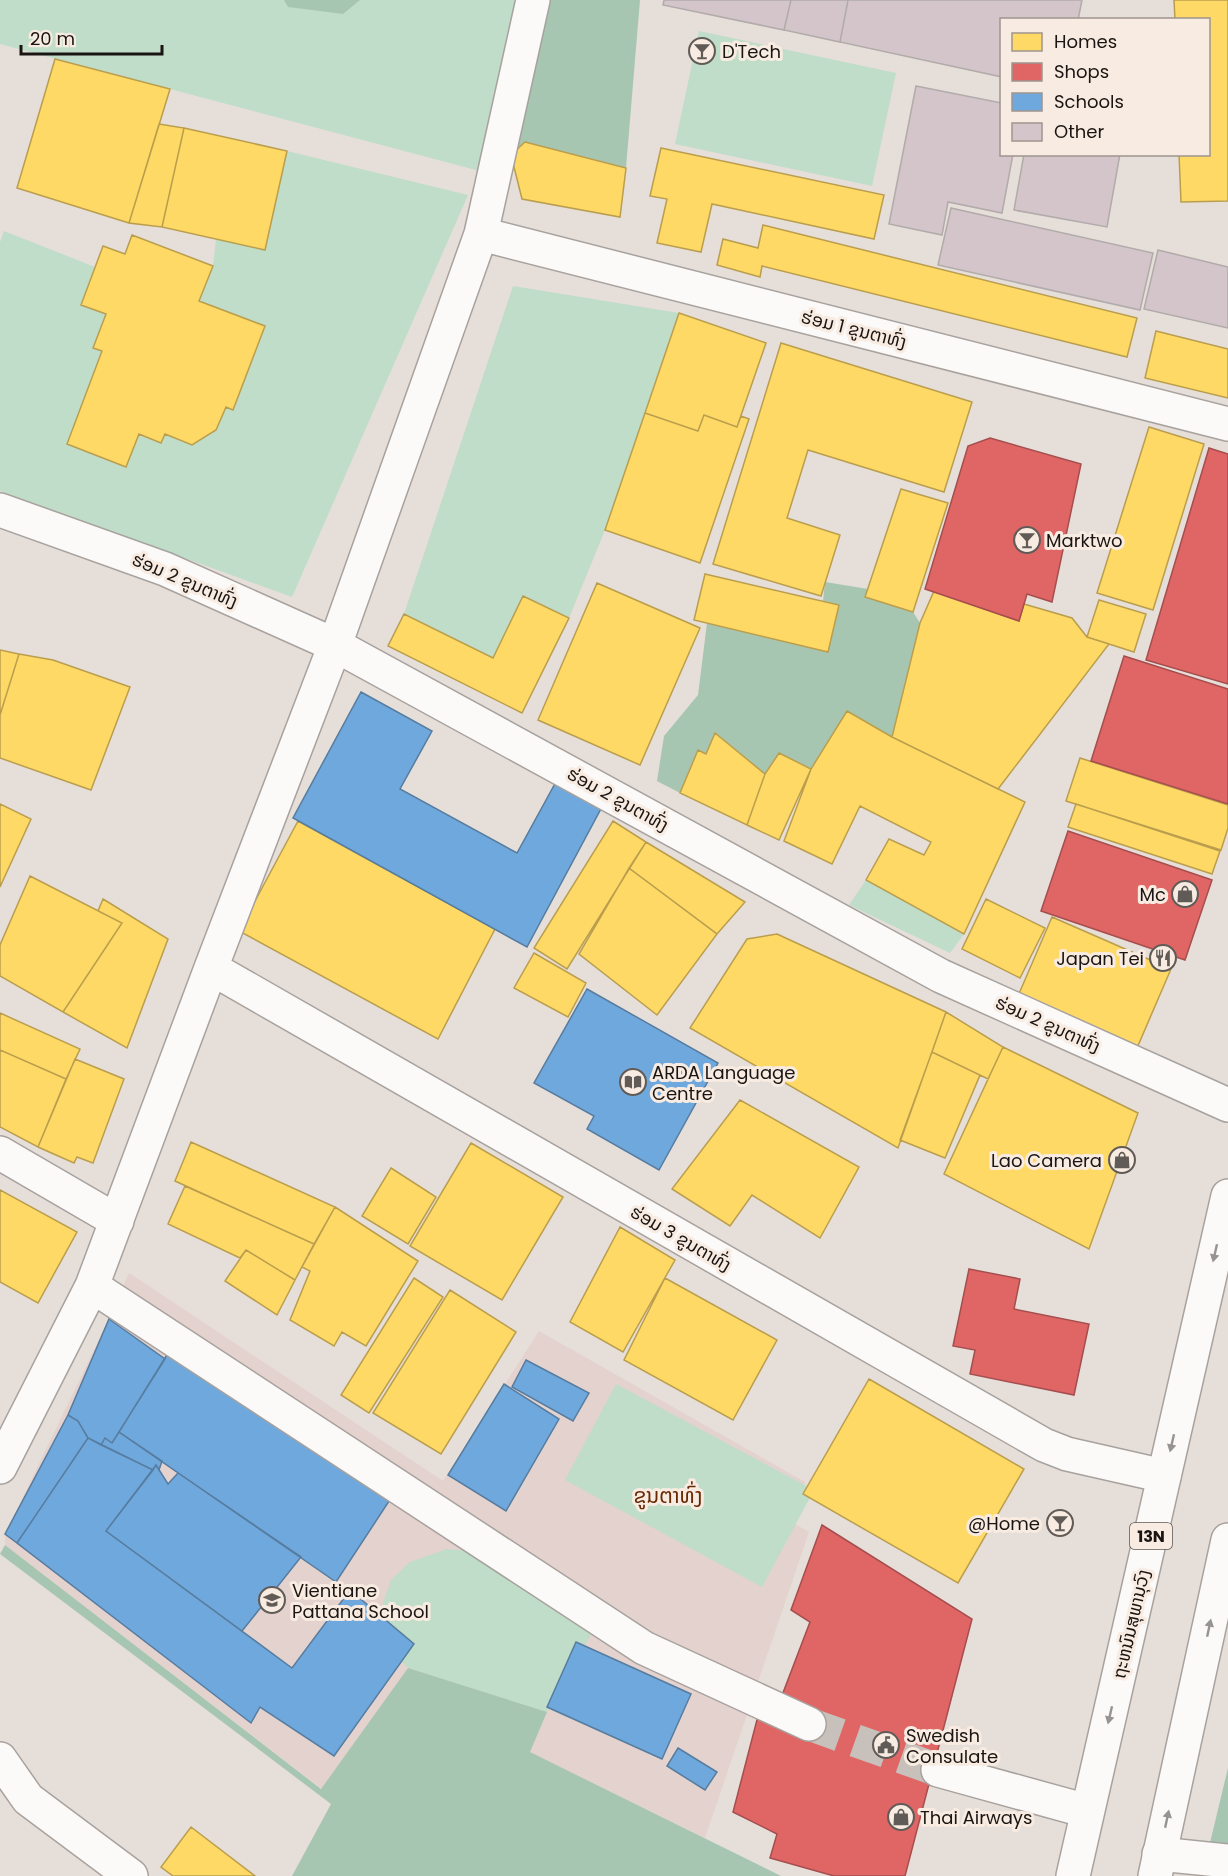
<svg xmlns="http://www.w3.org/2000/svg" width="1228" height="1876" font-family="Poppins,'Noto Sans Lao',sans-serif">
<rect width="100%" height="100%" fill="#e6ded9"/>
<path fill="#e4d2ce" d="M 129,1273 L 443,1481 L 539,1331 L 805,1482 L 790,1521 L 809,1532 L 705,1838 L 529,1752 L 547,1712 L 322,1789 L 5,1545 L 5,1534 L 109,1319 Z"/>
<path fill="#bfddc8" d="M 0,0 L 533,0 L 495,175 L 0,44 Z
M 699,31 L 896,73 L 872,186 L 675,144 Z
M 287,151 L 468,195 L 292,597 L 0,491 L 0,242 L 4,231 L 95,267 L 106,314 L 94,348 L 102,351 L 139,434 L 161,443 L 165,434 L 192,445 L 216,430 L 226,407 L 233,409 L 199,301 L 213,266 L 216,239 Z
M 513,286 L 679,313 L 605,530 L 569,618 L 523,596 L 493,658 L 404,614 Z
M 866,880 L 964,934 L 950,953 L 849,905 Z
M 616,1384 L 814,1490 L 762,1587 L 565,1480 Z
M 447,1549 L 470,1551 L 593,1631 L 547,1712 L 408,1668 L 384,1644 L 379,1615 L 391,1580 L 410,1562 Z"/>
<path fill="#a7c6b1" d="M 284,0 L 360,0 L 343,14 L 288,7 Z
M 533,0 L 640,0 L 626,168 L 525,142 L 511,155 Z
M 825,582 L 868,589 L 866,597 L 913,612 L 920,623 L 892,737 L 847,711 L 811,769 L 779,754 L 765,774 L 715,733 L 706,754 L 698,751 L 680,793 L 657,781 L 664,736 L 698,695 L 707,623 L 828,651 L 839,606 L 823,601 Z
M 5,1545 L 321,1789 L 408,1668 L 547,1712 L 530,1752 L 781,1876 L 292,1876 L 331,1804 L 0,1554 Z
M 1228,1768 L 1228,1876 L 1202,1876 Z"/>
<path fill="#ffd966" stroke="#ba9e4d" stroke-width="1.5" d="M 1174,0 L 1228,0 L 1228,201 L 1181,202 L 1179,154 L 1208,154 L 1208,20 L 1175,20 Z
M 55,59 L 170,89 L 129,223 L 17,188 Z
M 159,124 L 184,128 L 162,227 L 129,223 Z
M 184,128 L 287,151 L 265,250 L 162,227 Z
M 525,142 L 626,168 L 620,217 L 522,199 L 511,155 Z
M 661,148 L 884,195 L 874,239 L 712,204 L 701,252 L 657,243 L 667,199 L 650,196 Z
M 763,225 L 1137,318 L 1127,357 L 762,266 L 760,277 L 717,265 L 723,239 L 758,248 Z
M 132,235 L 213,266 L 199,301 L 265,326 L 233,410 L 226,407 L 216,430 L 192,445 L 165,434 L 161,443 L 139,434 L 126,467 L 67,444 L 102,351 L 93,348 L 106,314 L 81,305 L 103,246 L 125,254 Z
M 679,313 L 766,343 L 737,427 L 704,415 L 698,431 L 645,413 Z
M 1156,331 L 1228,349 L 1228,398 L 1145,378 Z
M 781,343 L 972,402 L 944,492 L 808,450 L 787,518 L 840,535 L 821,596 L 713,564 Z
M 645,413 L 698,431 L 704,415 L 737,427 L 741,416 L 749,419 L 700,563 L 605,530 Z
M 1149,427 L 1204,444 L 1153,610 L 1097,593 Z
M 901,489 L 948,503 L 913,612 L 865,597 Z
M 705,574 L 839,605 L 828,652 L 694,620 Z
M 597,583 L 700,628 L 640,765 L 538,720 Z
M 934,591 L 1019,621 L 1024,604 L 1072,618 L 1087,637 L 1109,644 L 998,789 L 892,737 L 920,623 Z
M 523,596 L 569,618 L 522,713 L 388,646 L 404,614 L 493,658 Z
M 1099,600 L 1146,614 L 1134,652 L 1087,637 Z
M 0,650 L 19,654 L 0,715 Z
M 19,654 L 53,660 L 130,687 L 91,790 L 0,758 L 0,715 Z
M 847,711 L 892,737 L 1025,802 L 964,934 L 866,880 L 889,839 L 924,855 L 931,842 L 860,806 L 832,864 L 784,841 L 811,769 Z
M 715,733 L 765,774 L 747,825 L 680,793 L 698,750 L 706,754 Z
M 779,753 L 811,769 L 779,840 L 747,825 L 765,774 Z
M 1080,758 L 1228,805 L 1228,828 L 1221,850 L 1066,801 Z
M 0,804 L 31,819 L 0,887 Z
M 1076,804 L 1220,851 L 1212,874 L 1068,827 Z
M 298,821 L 495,929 L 438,1039 L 239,931 Z
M 613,821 L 646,842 L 567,969 L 534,948 Z
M 646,842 L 745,902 L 717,934 L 629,868 Z
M 629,868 L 717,934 L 657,1015 L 579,954 Z
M 30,876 L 122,923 L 63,1012 L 0,976 L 0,945 Z
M 103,899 L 168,939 L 127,1048 L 63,1012 L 122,923 L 98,911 Z
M 986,899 L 1045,928 L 1020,978 L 962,949 Z
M 1052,917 L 1171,969 L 1137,1048 L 1018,996 Z
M 777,934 L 946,1012 L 898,1148 L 690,1028 L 747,939 Z
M 534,953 L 586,983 L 568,1017 L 514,988 Z
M 946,1012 L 1003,1047 L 988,1079 L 932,1052 Z
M 0,1013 L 80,1049 L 66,1079 L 0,1050 Z
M 1003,1047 L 1138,1113 L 1089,1249 L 944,1174 Z
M 0,1050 L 66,1079 L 38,1147 L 0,1127 Z
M 932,1052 L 980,1075 L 945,1158 L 900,1140 Z
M 75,1059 L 124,1079 L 93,1163 L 77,1157 L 74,1163 L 38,1147 Z
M 740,1100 L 859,1167 L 820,1238 L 752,1195 L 730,1226 L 672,1189 Z
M 191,1142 L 335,1207 L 314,1244 L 175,1181 Z
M 471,1143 L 563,1197 L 502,1300 L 410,1246 Z
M 391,1168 L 436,1197 L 408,1244 L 362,1216 Z
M 185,1186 L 314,1244 L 295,1280 L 246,1250 L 240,1258 L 168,1224 Z
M 0,1190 L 77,1232 L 38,1303 L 0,1282 Z
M 335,1207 L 418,1261 L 366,1346 L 342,1332 L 334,1346 L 290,1320 L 310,1271 L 302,1267 Z
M 620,1227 L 675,1260 L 623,1352 L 570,1322 Z
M 246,1250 L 295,1280 L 277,1315 L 225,1281 Z
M 414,1278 L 443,1297 L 369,1413 L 341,1395 Z
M 665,1278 L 777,1340 L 733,1420 L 624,1360 Z
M 450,1290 L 516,1332 L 441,1454 L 373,1413 Z
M 869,1379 L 1024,1469 L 958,1583 L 803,1494 Z
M 191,1827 L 255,1876 L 173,1876 L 161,1867 Z"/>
<path fill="#e06666" stroke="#a54e4d" stroke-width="1.5" d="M 990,438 L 1081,464 L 1052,602 L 1027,594 L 1019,621 L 925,589 L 968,446 Z
M 1209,448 L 1228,454 L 1228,684 L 1146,660 Z
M 1124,656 L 1228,689 L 1228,804 L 1091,761 Z
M 1068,831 L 1212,880 L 1185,960 L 1041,911 Z
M 969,1269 L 1020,1279 L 1014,1309 L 1089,1324 L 1074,1395 L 970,1374 L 975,1350 L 953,1346 Z
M 822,1525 L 972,1619 L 905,1876 L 834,1876 L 770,1858 L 777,1834 L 733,1812 L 758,1716 L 781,1698 L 810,1622 L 791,1610 Z"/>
<path fill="#6fa8dc" stroke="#567c9f" stroke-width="1.5" d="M 361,692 L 432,731 L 400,789 L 517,853 L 557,780 L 603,805 L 527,947 L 293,818 Z
M 587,989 L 718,1063 L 659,1170 L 587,1129 L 594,1116 L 534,1083 Z
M 109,1319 L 165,1359 L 112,1443 L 105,1438 L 101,1445 L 88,1438 L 78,1421 L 68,1415 Z
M 173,1345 L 395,1492 L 336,1582 L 119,1432 Z
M 526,1360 L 589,1393 L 573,1421 L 512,1387 Z
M 504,1384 L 559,1419 L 506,1511 L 448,1475 Z
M 68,1415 L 78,1421 L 88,1438 L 17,1543 L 5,1534 Z
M 119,1432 L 162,1461 L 159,1470 L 156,1465 L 153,1470 L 101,1445 L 105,1438 L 112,1443 Z
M 88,1438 L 153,1470 L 106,1531 L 292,1668 L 350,1590 L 414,1644 L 334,1756 L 260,1707 L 251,1723 L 17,1543 Z
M 156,1465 L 168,1484 L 178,1473 L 301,1557 L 242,1631 L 106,1531 Z
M 576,1642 L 691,1694 L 662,1759 L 547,1707 Z
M 678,1748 L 717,1772 L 705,1790 L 667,1766 Z"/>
<path fill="#d3c5ca" stroke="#b1abaa" stroke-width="1.5" d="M 664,0 L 791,0 L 784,30 L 663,5 Z
M 791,0 L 848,0 L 840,42 L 784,30 Z
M 848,0 L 1082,0 L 1078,20 L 1002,20 L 1002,77 L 840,42 Z
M 916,86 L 1002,103 L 1002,154 L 1013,154 L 1002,213 L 948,202 L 942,235 L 889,224 Z
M 1024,154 L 1120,154 L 1107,227 L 1014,210 Z
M 951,208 L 1153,253 L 1140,310 L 938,265 Z
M 1158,250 L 1228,267 L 1228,328 L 1144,309 Z"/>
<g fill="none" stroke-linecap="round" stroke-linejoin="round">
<path stroke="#c7c0bb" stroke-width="33" stroke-dasharray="33 16" stroke-linecap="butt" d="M 809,1724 L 938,1770"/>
<defs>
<path id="minor" d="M 481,234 L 1228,424
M 0,510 L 165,569 L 335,645 L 941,976 L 1228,1105
M 211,968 L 1044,1445 L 1067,1454 L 1164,1476
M 0,1153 L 117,1221
M 92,1286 L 644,1648 L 809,1724
M 0,1467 L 92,1286 L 211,968 L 335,645 L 481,234 L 533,0
M 0,1759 L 28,1799 L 131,1876
M 938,1770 L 1087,1811
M 1159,1854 L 1228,1861"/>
<path id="highway" d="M 1073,1876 L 1228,1196
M 1155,1876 L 1228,1540"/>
</defs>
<use href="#minor" stroke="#a8a29e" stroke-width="36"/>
<use href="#highway" stroke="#a8a29e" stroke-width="36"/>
<use href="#minor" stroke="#fbfaf9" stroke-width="33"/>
<use href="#highway" stroke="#fbfaf9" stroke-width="33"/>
</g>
<defs><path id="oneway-solid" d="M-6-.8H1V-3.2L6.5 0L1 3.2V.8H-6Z" transform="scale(1.5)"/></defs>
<g fill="#969391">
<use href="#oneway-solid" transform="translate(1215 1253) rotate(103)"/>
<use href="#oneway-solid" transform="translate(1172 1443) rotate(103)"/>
<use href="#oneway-solid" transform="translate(1209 1628) rotate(-78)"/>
<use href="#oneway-solid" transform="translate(1110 1715) rotate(103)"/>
<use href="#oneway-solid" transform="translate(1167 1819) rotate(-78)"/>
</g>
<defs>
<symbol id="bar-ring" viewBox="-11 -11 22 22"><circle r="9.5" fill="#f8ebe1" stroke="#615b58" stroke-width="1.5"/><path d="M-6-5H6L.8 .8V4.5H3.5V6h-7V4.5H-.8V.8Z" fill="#615b58"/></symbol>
<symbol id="shop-ring" viewBox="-11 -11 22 22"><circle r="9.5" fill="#f8ebe1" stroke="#615b58" stroke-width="1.5"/><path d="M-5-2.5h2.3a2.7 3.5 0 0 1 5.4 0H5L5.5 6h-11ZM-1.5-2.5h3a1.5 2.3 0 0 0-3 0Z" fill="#615b58"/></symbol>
<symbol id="restaurant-ring" viewBox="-11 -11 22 22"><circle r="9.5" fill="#f8ebe1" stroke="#615b58" stroke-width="1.5"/><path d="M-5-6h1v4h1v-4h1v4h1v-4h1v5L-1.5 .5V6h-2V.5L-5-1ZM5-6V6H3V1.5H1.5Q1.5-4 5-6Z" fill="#615b58"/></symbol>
<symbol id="library-ring" viewBox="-11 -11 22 22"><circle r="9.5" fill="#f8ebe1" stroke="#615b58" stroke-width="1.5"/><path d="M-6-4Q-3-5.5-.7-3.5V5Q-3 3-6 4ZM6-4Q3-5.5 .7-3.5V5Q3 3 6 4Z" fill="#615b58"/></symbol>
<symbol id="school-ring" viewBox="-11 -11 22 22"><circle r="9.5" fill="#f8ebe1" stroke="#615b58" stroke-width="1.5"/><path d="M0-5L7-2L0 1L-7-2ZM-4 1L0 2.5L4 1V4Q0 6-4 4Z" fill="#615b58"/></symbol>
<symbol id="civic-ring" viewBox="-11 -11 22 22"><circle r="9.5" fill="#f8ebe1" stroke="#615b58" stroke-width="1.5"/><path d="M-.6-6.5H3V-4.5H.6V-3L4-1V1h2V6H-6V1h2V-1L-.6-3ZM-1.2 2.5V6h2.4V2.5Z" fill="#615b58"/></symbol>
</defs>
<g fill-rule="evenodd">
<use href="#bar-ring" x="687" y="36" width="30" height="30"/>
<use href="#bar-ring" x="1012" y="525" width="30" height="30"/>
<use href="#shop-ring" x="1170" y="879" width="30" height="30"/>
<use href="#restaurant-ring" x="1148" y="943" width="30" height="30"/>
<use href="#library-ring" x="618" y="1067" width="30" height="30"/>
<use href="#shop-ring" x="1107" y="1145" width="30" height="30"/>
<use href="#bar-ring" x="1045" y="1508" width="30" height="30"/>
<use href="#school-ring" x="257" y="1585" width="30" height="30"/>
<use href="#civic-ring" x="871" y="1730" width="30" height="30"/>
<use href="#shop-ring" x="886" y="1802" width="30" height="30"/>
</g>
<g text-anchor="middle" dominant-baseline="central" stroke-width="6" stroke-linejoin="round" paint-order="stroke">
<rect fill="#f8ebe1" stroke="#5d5550" stroke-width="1.5" x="1130" y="1523" width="42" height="26" rx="4.5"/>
<g font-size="16" font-weight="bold" fill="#1a1512">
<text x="1151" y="1536">13N</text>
</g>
<g font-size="18" fill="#1a1512" stroke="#f8ebe1" text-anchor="start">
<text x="722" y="51">D'Tech</text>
<text x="1046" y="540">Marktwo</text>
<text x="1166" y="894" text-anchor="end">Mc</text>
<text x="1144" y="958" text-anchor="end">Japan Tei</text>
<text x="652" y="1072">ARDA Language<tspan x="652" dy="21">Centre</tspan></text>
<text x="1102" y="1160" text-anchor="end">Lao Camera</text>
<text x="1040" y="1523" text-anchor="end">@Home</text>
<text x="292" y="1590">Vientiane<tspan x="292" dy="21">Pattana School</tspan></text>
<text x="906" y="1735">Swedish<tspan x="906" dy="21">Consulate</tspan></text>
<text x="920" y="1817">Thai Airways</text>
</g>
<g font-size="18" fill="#1a1512" stroke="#f8ebe1">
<text transform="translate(854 329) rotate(14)">ຮ່ອມ 1 ຂູນຕາທົ່ງ</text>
<text transform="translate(185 580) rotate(23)">ຮ່ອມ 2 ຂູນຕາທົ່ງ</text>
<text transform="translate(618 799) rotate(29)">ຮ່ອມ 2 ຂູນຕາທົ່ງ</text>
<text transform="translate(1048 1024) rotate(24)">ຮ່ອມ 2 ຂູນຕາທົ່ງ</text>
<text transform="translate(681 1238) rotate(30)">ຮ່ອມ 3 ຂູນຕາທົ່ງ</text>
<text transform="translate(1131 1624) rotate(-77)">ຖະຫນົນສຸພານຸວົງ</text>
</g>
<g font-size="21" fill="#672903" stroke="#f8ebe1">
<text x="668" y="1495">ຂູນຕາທົ່ງ</text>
</g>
</g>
<rect x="1000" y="18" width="210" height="138" fill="#f8ebe1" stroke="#9f958e" stroke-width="1.5"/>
<rect x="1012" y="33" width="30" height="18" fill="#ffd966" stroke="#9f958e" stroke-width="1.5"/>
<text x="1054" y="48" font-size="18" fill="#1a1512">Homes</text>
<rect x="1012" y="63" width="30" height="18" fill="#e06666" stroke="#9f958e" stroke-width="1.5"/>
<text x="1054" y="78" font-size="18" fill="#1a1512">Shops</text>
<rect x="1012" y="93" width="30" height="18" fill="#6fa8dc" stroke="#9f958e" stroke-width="1.5"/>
<text x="1054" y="108" font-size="18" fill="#1a1512">Schools</text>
<rect x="1012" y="123" width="30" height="18" fill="#d3c5ca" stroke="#9f958e" stroke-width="1.5"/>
<text x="1054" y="138" font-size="18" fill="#1a1512">Other</text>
<path d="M21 45v9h141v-9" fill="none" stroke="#1a1512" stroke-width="3"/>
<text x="30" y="45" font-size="18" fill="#1a1512" stroke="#f8ebe1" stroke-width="4.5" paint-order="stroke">20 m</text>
</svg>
